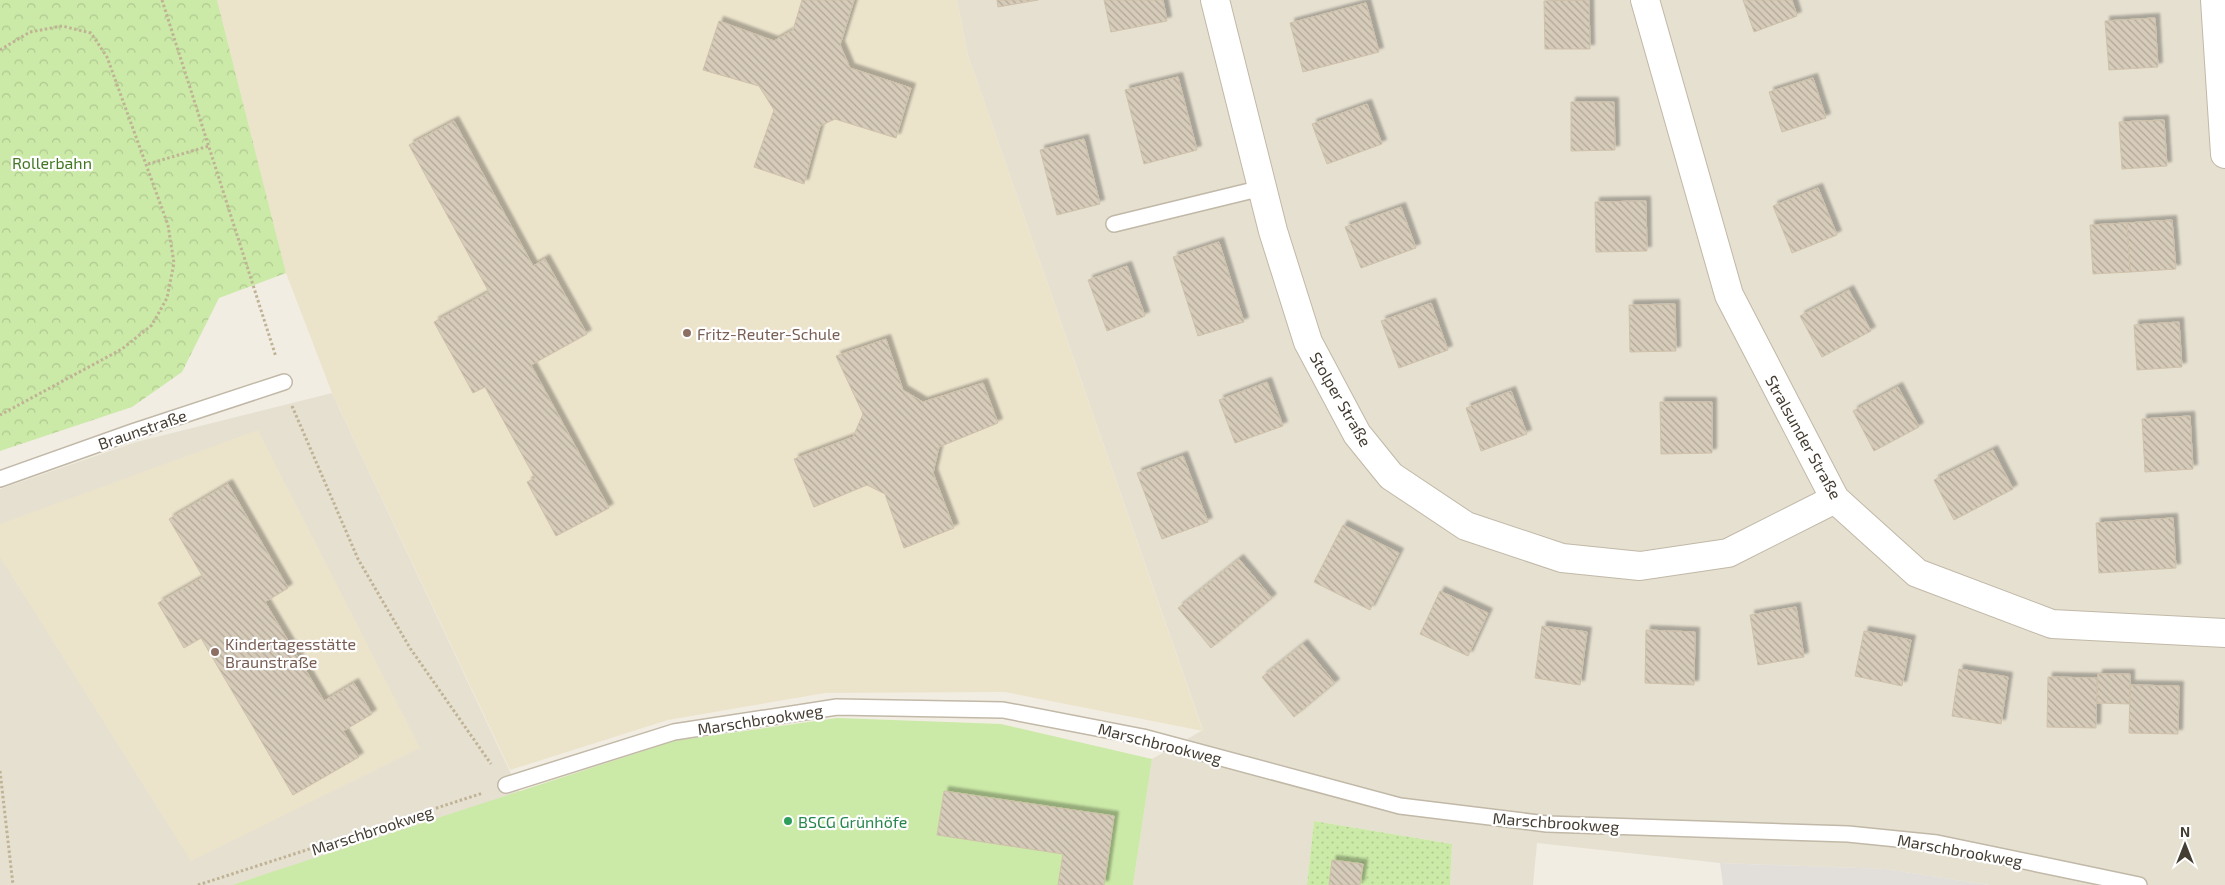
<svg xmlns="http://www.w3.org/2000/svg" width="2225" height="885" font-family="'Exo 2',sans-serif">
<defs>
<pattern id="grass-dots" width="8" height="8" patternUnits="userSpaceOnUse" patternTransform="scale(1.25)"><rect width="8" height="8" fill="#cbe9a7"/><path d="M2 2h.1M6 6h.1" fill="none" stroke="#b0c990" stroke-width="1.8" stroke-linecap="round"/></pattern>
<pattern id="park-crowns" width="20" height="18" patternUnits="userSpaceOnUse" patternTransform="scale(1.25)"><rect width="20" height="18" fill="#cbe9a7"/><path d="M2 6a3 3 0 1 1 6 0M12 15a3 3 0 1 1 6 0" fill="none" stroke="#b0c990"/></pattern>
<pattern id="building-back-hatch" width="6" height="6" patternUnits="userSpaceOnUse" patternTransform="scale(1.25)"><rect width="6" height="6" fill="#d7ccba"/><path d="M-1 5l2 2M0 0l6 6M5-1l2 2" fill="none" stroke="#b0a798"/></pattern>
<filter id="shadow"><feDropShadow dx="4.5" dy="-4.5" stdDeviation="1" flood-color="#0004"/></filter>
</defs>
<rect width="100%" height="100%" fill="#f2ede2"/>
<path fill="#e6e0d0" d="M 957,0 L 2225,0 L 2225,885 L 1989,885 L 1885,869 L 1720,863 L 1537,843 L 1533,885 L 1450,885 L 1452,844 L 1314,821 L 1307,885 L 1133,885 L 1152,759 L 1203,730 L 968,55 Z
M 332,393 L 520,793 L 232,885 L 0,885 L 0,489 L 136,442 Z"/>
<path fill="#ece3cb" d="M 217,0 L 957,0 L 968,55 L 1203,731 L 1005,692 L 825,693 L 668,720 L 510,770 L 332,393 L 286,273 Z
M 258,430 L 420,748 L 191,861 L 0,557 L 0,524 Z"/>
<path fill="url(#grass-dots)" d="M 1314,821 L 1452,844 L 1450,885 L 1307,885 Z"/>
<path fill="url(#park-crowns)" d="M 0,0 L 217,0 L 286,273 L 219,298 L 182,372 L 132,407 L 0,451 Z"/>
<path fill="#cbe9a7" d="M 837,718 L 1001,724 L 1152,759 L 1133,885 L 232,885 L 674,741 Z"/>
<path fill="#e2dfdb" d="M 1720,863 L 1885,869 L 1989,885 L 1723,885 Z"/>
<path fill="url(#building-back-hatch)" stroke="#cfc1aa" filter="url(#shadow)" d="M 802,0 L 854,0 L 840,45 L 850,68 L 911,88 L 896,138 L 835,119 L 820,126 L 804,184 L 754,167 L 774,110 L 759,86 L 703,70 L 719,21 L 774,41 L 793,30 Z
M 997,0 L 1038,0 L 998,7 Z
M 1104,0 L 1163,0 L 1167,21 L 1111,32 Z
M 1589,0 L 1590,49 L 1545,49 L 1544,1 Z
M 1743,0 L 1792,0 L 1797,16 L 1754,32 Z
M 1366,3 L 1379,52 L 1303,72 L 1290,23 Z
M 2155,18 L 2158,67 L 2109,70 L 2105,21 Z
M 1178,77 L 1197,150 L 1144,164 L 1125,90 Z
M 1813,78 L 1826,118 L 1782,132 L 1769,92 Z
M 1571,102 L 1614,102 L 1615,150 L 1571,151 Z
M 1367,104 L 1382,144 L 1327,164 L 1312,124 Z
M 2164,120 L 2167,166 L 2122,169 L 2119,122 Z
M 454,121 L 533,266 L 545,259 L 587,334 L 531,365 L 609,508 L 556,536 L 527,482 L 535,478 L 485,387 L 473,393 L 434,322 L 489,292 L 409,145 Z
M 1084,139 L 1100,204 L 1057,215 L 1040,150 Z
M 1818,188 L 1837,235 L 1792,253 L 1773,206 Z
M 1646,201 L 1647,251 L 1596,252 L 1595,202 Z
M 1401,207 L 1416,248 L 1361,268 L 1345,227 Z
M 2172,220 L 2176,269 L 2130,272 L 2127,223 Z
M 2127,223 L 2130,272 L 2093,274 L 2090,225 Z
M 1219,242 L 1244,322 L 1198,336 L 1173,257 Z
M 1127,266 L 1145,316 L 1107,331 L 1088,280 Z
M 1849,290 L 1871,331 L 1822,357 L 1800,316 Z
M 1431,303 L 1448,350 L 1399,368 L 1381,321 Z
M 1675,304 L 1676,351 L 1630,352 L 1629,305 Z
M 2179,322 L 2182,367 L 2137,370 L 2134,325 Z
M 886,339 L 903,390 L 923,402 L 983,383 L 998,423 L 939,447 L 933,473 L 954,528 L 904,548 L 885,494 L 867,485 L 814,507 L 794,459 L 853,437 L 863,414 L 836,356 Z
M 1267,382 L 1283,426 L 1235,443 L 1219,400 Z
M 1898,387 L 1919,427 L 1874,451 L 1853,411 Z
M 1511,391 L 1527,434 L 1481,451 L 1466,408 Z
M 1660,402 L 1712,402 L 1712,453 L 1661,454 Z
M 2190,416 L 2193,469 L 2145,472 L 2142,419 Z
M 1993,450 L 2013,489 L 1954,520 L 1934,480 Z
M 1183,456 L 1208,522 L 1162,539 L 1137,473 Z
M 228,484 L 288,588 L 265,602 L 324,701 L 354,683 L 372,714 L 343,731 L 359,757 L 293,795 L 201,638 L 184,648 L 158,603 L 203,577 L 169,519 Z
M 2173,518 L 2176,568 L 2099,573 L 2096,523 Z
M 1343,525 L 1399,553 L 1370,610 L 1314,582 Z
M 1239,559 L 1272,598 L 1211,648 L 1178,608 Z
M 1440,591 L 1488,613 L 1468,656 L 1420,634 Z
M 1796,607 L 1804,657 L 1758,665 L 1750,615 Z
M 1542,626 L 1587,632 L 1580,685 L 1535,678 Z
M 1646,630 L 1695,632 L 1694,685 L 1645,683 Z
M 1864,631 L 1911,640 L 1902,686 L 1855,676 Z
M 1303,644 L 1335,683 L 1294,717 L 1262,677 Z
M 1959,669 L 2008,677 L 2001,724 L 1952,716 Z
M 2098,674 L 2130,674 L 2130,704 L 2097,703 Z
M 2048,677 L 2097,678 L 2096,728 L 2047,727 Z
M 2130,685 L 2179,686 L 2178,734 L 2129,733 Z
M 944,791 L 1114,816 L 1104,885 L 1058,885 L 1063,854 L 937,835 Z
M 1332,860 L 1363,864 L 1360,885 L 1329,885 Z"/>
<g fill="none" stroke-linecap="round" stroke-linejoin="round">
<defs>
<path id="lane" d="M 1114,224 L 1262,188
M 0,479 L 135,431 L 284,382
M 506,785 L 674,732 L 837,707 L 1003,710 L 1143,737 L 1400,806 L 1547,824 L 1848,834 L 1937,843 L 2139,885"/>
<path id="street" d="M 1215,0 L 1273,231 L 1308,342 L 1357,434 L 1391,476 L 1466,526 L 1562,558 L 1640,566 L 1728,553 L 1835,499
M 1645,0 L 1729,295 L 1835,499 L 1917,573 L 2052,624 L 2225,633
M 2215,0 L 2225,154"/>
</defs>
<use href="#lane" stroke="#c1b8a7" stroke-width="18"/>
<use href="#street" stroke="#c1b8a7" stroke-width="30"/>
<path stroke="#c0b295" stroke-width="3" stroke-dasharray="2.5 2.5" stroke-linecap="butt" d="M 162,0 L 276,357
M 0,50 L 30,32 L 62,26 L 91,33 L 107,57 L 168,225 L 174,263 L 167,298 L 152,325 L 122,349 L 0,415
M 148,164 L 209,146
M 292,406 L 358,559 L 410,648 L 491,764
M 0,771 L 13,885
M 198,885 L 483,793"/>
<use href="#lane" stroke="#fff" stroke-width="15"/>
<use href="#street" stroke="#fff" stroke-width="28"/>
</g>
<g fill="#8d6e63" stroke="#fff" stroke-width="2">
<circle cx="687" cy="333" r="5"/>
<circle cx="215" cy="652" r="5"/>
</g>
<circle fill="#2e9e5b" stroke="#fff" stroke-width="2" cx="788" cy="821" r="5"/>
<g text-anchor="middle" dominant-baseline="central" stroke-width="4.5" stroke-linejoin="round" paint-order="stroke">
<g font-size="16" fill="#427823" stroke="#fff">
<text x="52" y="162">Rollerbahn</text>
</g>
<g font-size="16" fill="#785e54" stroke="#fff" text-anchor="start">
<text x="697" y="333">Fritz-Reuter-Schule</text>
<text x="225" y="643">Kindertagesstätte<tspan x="225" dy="18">Braunstraße</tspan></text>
</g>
<g font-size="16" fill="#443d32" stroke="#fff">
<text transform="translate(1341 399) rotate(60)">Stolper Straße</text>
<text transform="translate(142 429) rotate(-19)">Braunstraße</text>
<text transform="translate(1804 437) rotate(61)">Stralsunder Straße</text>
<text transform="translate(760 719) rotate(-9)">Marschbrookweg</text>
<text transform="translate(1160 743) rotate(14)">Marschbrookweg</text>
<text transform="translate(1556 822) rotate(4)">Marschbrookweg</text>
<text transform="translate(372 830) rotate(-18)">Marschbrookweg</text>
<text transform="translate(1960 850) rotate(10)">Marschbrookweg</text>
</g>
<g font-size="16" fill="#27864d" stroke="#fff" text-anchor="start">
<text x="798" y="821">BSCG Grünhöfe</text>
</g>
</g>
<g transform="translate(2185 845)" stroke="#ffffff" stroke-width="4" paint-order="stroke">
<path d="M0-4L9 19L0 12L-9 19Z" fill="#443d32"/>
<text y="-8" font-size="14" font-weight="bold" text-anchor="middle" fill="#443d32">N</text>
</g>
</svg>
